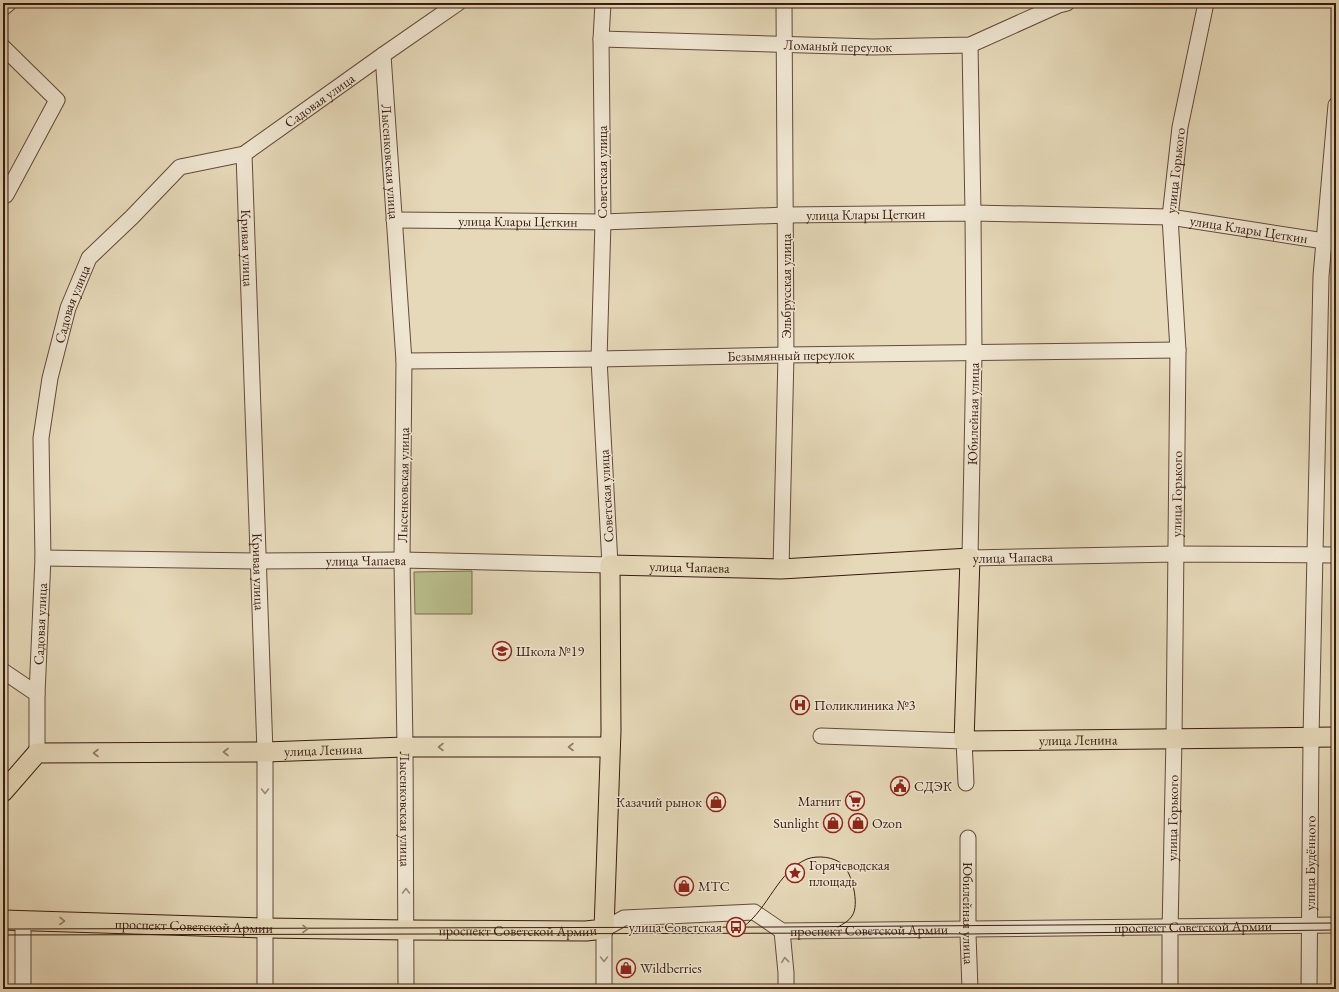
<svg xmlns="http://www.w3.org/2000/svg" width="1339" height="992" font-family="'EB Garamond',serif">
<rect width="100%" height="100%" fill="#e6d9b9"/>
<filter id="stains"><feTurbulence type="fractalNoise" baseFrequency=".005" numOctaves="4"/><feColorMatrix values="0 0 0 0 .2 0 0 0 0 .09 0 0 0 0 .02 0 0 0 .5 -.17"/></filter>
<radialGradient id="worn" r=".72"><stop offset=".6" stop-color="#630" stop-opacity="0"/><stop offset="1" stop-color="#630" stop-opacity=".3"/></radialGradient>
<path fill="#b9be8c" stroke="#796c4e" d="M 472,571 L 472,614 L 415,614 L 414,572 Z"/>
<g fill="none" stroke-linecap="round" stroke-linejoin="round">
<defs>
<g id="minor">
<path d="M 3,8 L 9,3"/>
<path id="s1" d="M 601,39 L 873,47 L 970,45 L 1059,5 L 1067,3"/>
<path id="s2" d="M 970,45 L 973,213 L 974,353 L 970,558 L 1176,554 L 1336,555"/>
<path d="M 3,47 L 57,100 L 6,195"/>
<path id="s3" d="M 383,55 L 404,361 L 402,560 L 405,747 L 406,989"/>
<path id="s4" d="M 244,154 L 265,752 L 265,989"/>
<path id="s5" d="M 394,220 L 603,222 L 786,215 L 973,213 L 1170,217 L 1324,241 L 1336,242"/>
<path id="s6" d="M 404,361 L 599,359 L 786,355 L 1178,350"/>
<path id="s7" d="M 43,558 L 258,561 L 402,560 L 610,565 L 599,359 L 603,222 L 601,39 L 603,3"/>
<path d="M 781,569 L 786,355 L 784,3"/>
<path d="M 3,671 L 37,694"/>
<path d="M 821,736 L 964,741 L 966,783"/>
<path id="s8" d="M 37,753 L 37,694 L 43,558 L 41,438 L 50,378 L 68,308 L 89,258 L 132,217 L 180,167 L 244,154 L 383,55 L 458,3"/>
<path id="s9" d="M 968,838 L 968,934 L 970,989"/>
<path d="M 23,920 L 23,989"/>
<path d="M 782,931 L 786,973 L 786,989"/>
<path id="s10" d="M 604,989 L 604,929 L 624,918 L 754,912 L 782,931 L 1336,925"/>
<path id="s11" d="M 1170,989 L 1170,931 L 1174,738 L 1178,350 L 1170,217 L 1180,127 L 1206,3"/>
<path id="s12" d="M 1309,989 L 1311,738 L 1321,276 L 1336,105"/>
</g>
<g id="major">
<path id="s13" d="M 3,792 L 37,753 L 265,752 L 405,747 L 610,747"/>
<path id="s14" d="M 3,920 L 266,928 L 407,930 L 586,931 L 604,929 L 611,731 L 610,565 L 781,569 L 970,558 L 964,741 L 1336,737"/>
</g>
</defs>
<use href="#minor" stroke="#644a3a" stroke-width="17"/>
<use href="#major" stroke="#391b0f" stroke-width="21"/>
<use href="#minor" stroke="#efe6d2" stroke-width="15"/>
<use href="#major" stroke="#e6d9b9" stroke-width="19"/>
<path stroke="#391b0f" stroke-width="1" d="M 743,927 C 769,908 777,872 807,859 C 818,855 834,857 842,864 C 852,872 860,905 852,916 C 849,921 843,924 838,927
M 3,929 L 776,927 L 1336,923
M 3,935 L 866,933 L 968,934 L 1336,930"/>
</g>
<defs><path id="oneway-chevron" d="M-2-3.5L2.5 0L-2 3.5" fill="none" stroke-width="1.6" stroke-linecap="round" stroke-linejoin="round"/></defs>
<g stroke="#907a64">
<use href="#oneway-chevron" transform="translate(441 747) rotate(-180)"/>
<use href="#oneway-chevron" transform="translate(571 747) rotate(-180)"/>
<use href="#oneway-chevron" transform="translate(226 752) rotate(180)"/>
<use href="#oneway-chevron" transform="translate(96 753) rotate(180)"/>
<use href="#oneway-chevron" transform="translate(62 921) rotate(2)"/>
<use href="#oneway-chevron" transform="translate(305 929) rotate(1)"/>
</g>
<g stroke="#9d8b7a">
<use href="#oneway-chevron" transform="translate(265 791) rotate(90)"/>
<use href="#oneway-chevron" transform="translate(406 891) rotate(-90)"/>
<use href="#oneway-chevron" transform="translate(604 959) rotate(90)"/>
<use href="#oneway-chevron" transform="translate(785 960) rotate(-96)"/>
</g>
<defs>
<symbol id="school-ring" viewBox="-11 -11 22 22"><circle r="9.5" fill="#efe6d2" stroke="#8f2418" stroke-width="1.5"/><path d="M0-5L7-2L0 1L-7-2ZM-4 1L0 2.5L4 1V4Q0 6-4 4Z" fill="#8f2418"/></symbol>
<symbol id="hospital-ring" viewBox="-11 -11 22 22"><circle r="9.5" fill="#efe6d2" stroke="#8f2418" stroke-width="1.5"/><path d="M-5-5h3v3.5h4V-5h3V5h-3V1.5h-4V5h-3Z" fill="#8f2418"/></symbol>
<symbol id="civic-ring" viewBox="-11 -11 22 22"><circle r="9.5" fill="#efe6d2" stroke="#8f2418" stroke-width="1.5"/><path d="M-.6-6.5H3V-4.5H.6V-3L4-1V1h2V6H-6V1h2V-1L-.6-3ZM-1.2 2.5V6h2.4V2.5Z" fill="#8f2418"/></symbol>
<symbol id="supermarket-ring" viewBox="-11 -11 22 22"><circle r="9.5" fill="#efe6d2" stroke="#8f2418" stroke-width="1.5"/><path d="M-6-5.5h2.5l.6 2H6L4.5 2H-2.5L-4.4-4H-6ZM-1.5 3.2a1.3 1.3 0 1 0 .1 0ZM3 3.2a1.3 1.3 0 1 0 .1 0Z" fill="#8f2418"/></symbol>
<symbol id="shop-ring" viewBox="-11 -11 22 22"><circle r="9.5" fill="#efe6d2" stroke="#8f2418" stroke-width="1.5"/><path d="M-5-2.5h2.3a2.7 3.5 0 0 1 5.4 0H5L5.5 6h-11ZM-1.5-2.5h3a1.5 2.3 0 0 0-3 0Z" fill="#8f2418"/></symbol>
<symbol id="sight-ring" viewBox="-11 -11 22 22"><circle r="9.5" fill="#efe6d2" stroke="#8f2418" stroke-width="1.5"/><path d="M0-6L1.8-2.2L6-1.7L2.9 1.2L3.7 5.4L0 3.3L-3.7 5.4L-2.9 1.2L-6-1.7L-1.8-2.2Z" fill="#8f2418"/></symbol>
<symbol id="bus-ring" viewBox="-11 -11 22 22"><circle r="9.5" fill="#efe6d2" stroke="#8f2418" stroke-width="1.5"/><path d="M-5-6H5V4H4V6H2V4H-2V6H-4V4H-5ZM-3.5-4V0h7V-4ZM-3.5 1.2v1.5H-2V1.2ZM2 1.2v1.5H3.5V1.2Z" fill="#8f2418"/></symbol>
</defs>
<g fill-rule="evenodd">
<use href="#school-ring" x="491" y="640" width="22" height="22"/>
<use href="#hospital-ring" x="789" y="694" width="22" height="22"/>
<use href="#civic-ring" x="889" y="775" width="22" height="22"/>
<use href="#supermarket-ring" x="844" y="790" width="22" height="22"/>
<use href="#shop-ring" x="705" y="791" width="22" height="22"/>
<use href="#shop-ring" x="822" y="812" width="22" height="22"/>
<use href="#shop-ring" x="847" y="812" width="22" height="22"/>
<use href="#sight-ring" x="784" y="862" width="22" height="22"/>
<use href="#shop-ring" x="673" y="875" width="22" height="22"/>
<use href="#bus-ring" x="725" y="916" width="22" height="22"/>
<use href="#shop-ring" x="615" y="957" width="22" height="22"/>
</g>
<g text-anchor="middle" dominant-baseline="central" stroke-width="3" stroke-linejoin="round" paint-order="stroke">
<g font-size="14" fill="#391b0f" stroke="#efe6d2">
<text stroke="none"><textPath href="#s1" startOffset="237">Ломаный переулок</textPath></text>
<text stroke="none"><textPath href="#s8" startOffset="789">Садовая улица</textPath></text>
<text stroke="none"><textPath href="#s3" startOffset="107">Лысенковская улица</textPath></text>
<text stroke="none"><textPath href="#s11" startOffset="819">улица Горького</textPath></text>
<text transform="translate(602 172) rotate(-90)">Советская улица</text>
<text stroke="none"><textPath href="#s5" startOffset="472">улица Клары Цеткин</textPath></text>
<text stroke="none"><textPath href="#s5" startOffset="124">улица Клары Цеткин</textPath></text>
<text stroke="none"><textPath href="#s5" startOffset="856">улица Клары Цеткин</textPath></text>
<text stroke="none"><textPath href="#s4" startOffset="94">Кривая улица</textPath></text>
<text transform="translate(786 286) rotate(-90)">Эльбрусская улица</text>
<text stroke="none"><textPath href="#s8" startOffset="453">Садовая улица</textPath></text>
<text stroke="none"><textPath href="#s6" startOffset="387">Безымянный переулок</textPath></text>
<text transform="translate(973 414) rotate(-89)">Юбилейная улица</text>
<text transform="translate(403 485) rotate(-89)">Лысенковская улица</text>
<text stroke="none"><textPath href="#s11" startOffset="495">улица Горького</textPath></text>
<text transform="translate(606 496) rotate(-93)">Советская улица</text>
<text stroke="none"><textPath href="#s2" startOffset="556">улица Чапаева</textPath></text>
<text stroke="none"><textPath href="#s7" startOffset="323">улица Чапаева</textPath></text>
<text stroke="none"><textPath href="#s14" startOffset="1045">улица Чапаева</textPath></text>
<text stroke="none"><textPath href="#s4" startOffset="418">Кривая улица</textPath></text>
<text stroke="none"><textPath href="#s8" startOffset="129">Садовая улица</textPath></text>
<text stroke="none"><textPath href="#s14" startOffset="1623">улица Ленина</textPath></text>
<text stroke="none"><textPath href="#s13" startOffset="338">улица Ленина</textPath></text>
<text stroke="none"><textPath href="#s3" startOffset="755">Лысенковская улица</textPath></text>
<text stroke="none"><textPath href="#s11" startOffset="171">улица Горького</textPath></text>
<text stroke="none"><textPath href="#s12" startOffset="126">улица Будённого</textPath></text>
<text stroke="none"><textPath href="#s9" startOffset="75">Юбилейная улица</textPath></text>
<text stroke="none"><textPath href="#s14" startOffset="191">проспект Советской Армии</textPath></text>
<text stroke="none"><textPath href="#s10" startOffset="658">проспект Советской Армии</textPath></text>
<text stroke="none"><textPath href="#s14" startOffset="515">проспект Советской Армии</textPath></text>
<text stroke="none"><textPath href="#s10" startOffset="334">проспект Советской Армии</textPath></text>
</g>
<g font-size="14" fill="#391b0f" stroke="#efe6d2" text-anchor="start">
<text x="516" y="651">Школа №19</text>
<text x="814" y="705">Поликлиника №3</text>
<text x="914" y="786">СДЭК</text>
<text x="841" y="801" text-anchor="end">Магнит</text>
<text x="702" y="802" text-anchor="end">Казачий рынок</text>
<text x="819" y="823" text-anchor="end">Sunlight</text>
<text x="872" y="823">Ozon</text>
<text x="809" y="865">Горячеводская<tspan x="809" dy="16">площадь</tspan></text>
<text x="698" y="886">МТС</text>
<text x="722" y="927" text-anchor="end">улица Советская</text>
<text x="640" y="968">Wildberries</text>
</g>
</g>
<rect width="1339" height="992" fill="none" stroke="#e6d9b9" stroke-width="16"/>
<rect x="4" y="4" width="1331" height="984" fill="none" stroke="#391b0f" stroke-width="2"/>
<rect x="8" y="8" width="1323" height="976" fill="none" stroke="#391b0f"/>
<rect width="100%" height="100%" filter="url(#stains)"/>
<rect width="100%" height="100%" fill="url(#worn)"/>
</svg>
